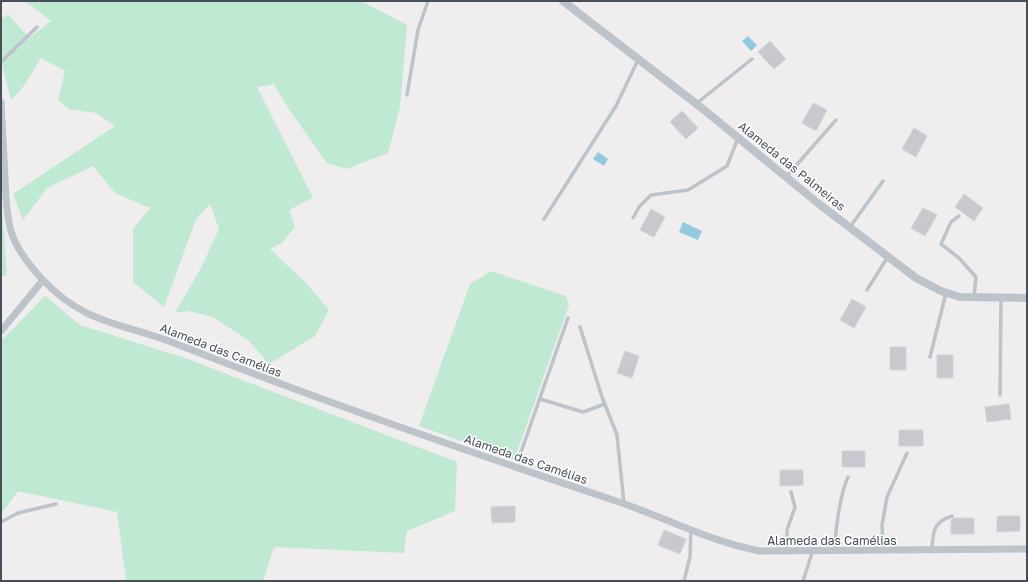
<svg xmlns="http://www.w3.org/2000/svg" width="1028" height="582" font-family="'Golos Text',sans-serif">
<rect width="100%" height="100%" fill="#efeded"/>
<path fill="#bfe9d3" d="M 16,1 L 361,1 L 407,25 L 400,107 L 388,153 L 346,169 L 327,163 L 288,108 L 274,84 L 257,87 L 313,198 L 289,210 L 295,227 L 282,243 L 270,249 L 306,283 L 329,310 L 315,336 L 269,364 L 248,340 L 213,317 L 188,311 L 175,313 L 201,268 L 219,229 L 210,204 L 196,219 L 164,307 L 133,282 L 133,229 L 150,208 L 115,193 L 93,166 L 47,188 L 23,220 L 13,194 L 115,126 L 96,113 L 69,109 L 58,100 L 65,71 L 41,58 L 23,87 L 11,100 L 1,60 L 1,20 L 8,14 L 29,38 L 51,21 L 28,3 Z
M 1,192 L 7,275 L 1,276 Z
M 491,271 L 566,296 L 569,305 L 514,460 L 419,426 L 470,284 Z
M 45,296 L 80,325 L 185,358 L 457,462 L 455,511 L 407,531 L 404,553 L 274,547 L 263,581 L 126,581 L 117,512 L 18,491 L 1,514 L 1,341 Z"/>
<path fill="#91cae1" d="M 748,36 L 757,45 L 751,51 L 742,41 Z
M 598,152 L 608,159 L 604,166 L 593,159 Z
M 683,222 L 702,231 L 698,240 L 679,232 Z"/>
<path fill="#c7c9cf" stroke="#d1d3d8" d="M 770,41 L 786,59 L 774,69 L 758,52 Z
M 813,103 L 827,110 L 816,131 L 802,123 Z
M 682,111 L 698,128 L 686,139 L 670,122 Z
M 914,128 L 927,136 L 916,157 L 902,149 Z
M 964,194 L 983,208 L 974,221 L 955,207 Z
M 923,208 L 937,215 L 925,236 L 911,228 Z
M 651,209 L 665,217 L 654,237 L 640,230 Z
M 852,299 L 866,307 L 854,328 L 840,320 Z
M 890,347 L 906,347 L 906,370 L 890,370 Z
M 625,351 L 639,356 L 632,378 L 617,373 Z
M 937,355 L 953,355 L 953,378 L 937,378 Z
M 1009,404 L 1011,419 L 987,422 L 985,407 Z
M 899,430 L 923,430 L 923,446 L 899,446 Z
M 842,451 L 865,451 L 865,467 L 842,467 Z
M 780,470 L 803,470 L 803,485 L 780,486 Z
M 515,506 L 515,522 L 492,523 L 491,507 Z
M 997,516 L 1020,516 L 1020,531 L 997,532 Z
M 954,518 L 974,518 L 974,534 L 951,534 L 951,520 Z
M 664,530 L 686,539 L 680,554 L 658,545 Z"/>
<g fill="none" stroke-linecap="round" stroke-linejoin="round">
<path stroke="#bcc3ca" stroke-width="3.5" d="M 1,62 L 37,27
M 407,95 L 418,30 L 428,1
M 697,103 L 752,59
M 786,177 L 836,120
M 959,216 L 951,222 L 941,244 L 959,258 L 976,277 L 974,297
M 633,218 L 639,207 L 651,195 L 688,190 L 727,166 L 738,138
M 544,219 L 616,106 L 638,60
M 850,227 L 883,181
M 867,290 L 887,258
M 580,327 L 602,397 L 617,435 L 624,504
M 930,357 L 946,293
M 1000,395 L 1001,299
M 540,399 L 583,412 L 605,404
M 520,455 L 568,318
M 1,522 L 18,513 L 56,504
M 835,550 C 835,531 840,495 848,477
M 883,550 L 882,525 L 887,497 L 907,453
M 932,550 C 933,532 933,522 952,516
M 787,551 L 787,530 L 795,507 L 791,492
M 684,581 L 690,557 L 691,529
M 803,581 L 813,550"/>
<path stroke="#bcc3ca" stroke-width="7" d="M 1,102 C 2,127 4,153 5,179 C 6,196 6,214 11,231 C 16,249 30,266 42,279 C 84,324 122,323 174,343 C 321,401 470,452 619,502 C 666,518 711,542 760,551 L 1027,549
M 1,331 L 43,280"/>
<path stroke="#bcc3ca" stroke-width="8" d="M 563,1 L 703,109 L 819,204 L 916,278 L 941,291 L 960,297 L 1027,298"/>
</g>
<g text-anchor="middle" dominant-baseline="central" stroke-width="3" stroke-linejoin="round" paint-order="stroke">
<g font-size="12" fill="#474f58" stroke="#fff">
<text transform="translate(792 166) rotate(39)">Alameda das Palmeiras</text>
<text transform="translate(221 350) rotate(21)">Alameda das Camélias</text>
<text transform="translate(526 459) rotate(19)">Alameda das Camélias</text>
<text x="832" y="540">Alameda das Camélias</text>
</g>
</g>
<rect width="1028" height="582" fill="none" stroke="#474f58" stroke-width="4"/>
</svg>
